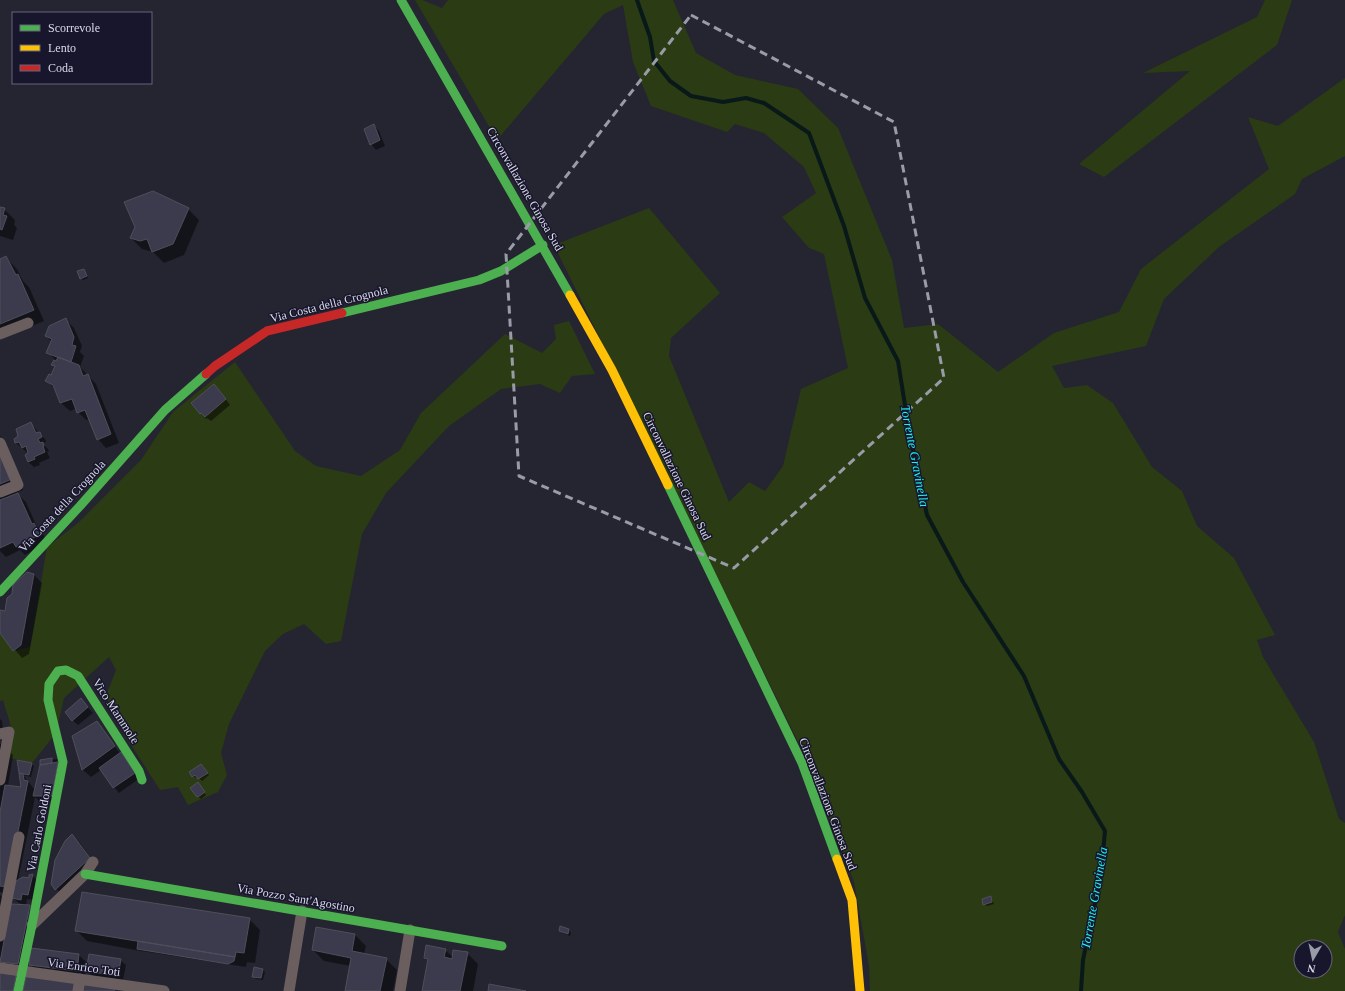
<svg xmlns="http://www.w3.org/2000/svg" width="1345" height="991" font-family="Georgia,serif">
<rect width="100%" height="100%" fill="#252531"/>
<path fill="#2b3b13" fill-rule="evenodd" d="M 415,0 L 422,0 L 442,8 L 448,0 L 673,0 L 696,53 L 735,75 L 798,89 L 838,128 L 892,260 L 904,328 L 938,324 L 998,372 L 1054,333 L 1119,312 L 1141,269 L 1269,169 L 1248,117 L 1278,126 L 1345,78 L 1345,156 L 1302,179 L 1295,194 L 1219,247 L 1164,299 L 1146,346 L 1052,366 L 1064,388 L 1087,385 L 1113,403 L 1152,467 L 1182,491 L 1197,526 L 1234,558 L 1275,635 L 1257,640 L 1263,657 L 1314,742 L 1339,819 L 1345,823 L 1345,915 L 1338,932 L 1345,949 L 1345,991 L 870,991 L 869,966 L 854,882 L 806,758 L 554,245 L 649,208 L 720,293 L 671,338 L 669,356 L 729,502 L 749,482 L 765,491 L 783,466 L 801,389 L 848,368 L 824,254 L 809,248 L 782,217 L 816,193 L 804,167 L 764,133 L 735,124 L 727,132 L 651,106 L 633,62 L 623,5 L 604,14 L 497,140 ZM 1301,947 L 1325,947 L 1325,971 L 1301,971 Z
M 1265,0 L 1292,0 L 1277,45 L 1104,177 L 1079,164 L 1190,71 L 1143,73 L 1257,17 Z
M 569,321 L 595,374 L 572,376 L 560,393 L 540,384 L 501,389 L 449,426 L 386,493 L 362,534 L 341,641 L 326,644 L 304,624 L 283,634 L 265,651 L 229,724 L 221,753 L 227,775 L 218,792 L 188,805 L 178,787 L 160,790 L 117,723 L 106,696 L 116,670 L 109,657 L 64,698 L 56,733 L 32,763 L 10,758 L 13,733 L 3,700 L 0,701 L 0,632 L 13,651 L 30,647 L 47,547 L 78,523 L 141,460 L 173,412 L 235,362 L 295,451 L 316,466 L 361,476 L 400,450 L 421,413 L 505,334 L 542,353 L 556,339 L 554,325 Z"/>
<path fill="#0007" d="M 374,125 L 379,131 L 385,146 L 376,150 L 371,144 Z
M 0,208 L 4,209 L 15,220 L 14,225 L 17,228 L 13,240 L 0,236 Z
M 188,209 L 199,220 L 184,255 L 164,263 L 153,252 L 142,249 L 131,238 Z
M 6,258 L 17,269 L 23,281 L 29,287 L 44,321 L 3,338 L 0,335 L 0,260 Z
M 83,270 L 88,278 L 83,280 L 80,278 Z
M 66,320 L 74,328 L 82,346 L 80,352 L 84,356 L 80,367 L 96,384 L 119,443 L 106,448 L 98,439 L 90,419 L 86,420 L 78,412 L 77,408 L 70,411 L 61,403 L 56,390 L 47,381 L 51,377 L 56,367 L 53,364 L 55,360 L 48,352 L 52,342 L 46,336 Z
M 219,390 L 230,405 L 211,421 L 207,418 L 206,419 L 192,403 Z
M 30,423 L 36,429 L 38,434 L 39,433 L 45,439 L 46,442 L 43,444 L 48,449 L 49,451 L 47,452 L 50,458 L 39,463 L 40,465 L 34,467 L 28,462 L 29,454 L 16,443 Z
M 0,435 L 23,490 L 16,493 L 26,502 L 37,527 L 42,532 L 47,543 L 25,555 L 20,550 L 6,557 L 0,551 Z
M 34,575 L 42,583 L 29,654 L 22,658 L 0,632 L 0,611 L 6,612 Z
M 81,700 L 93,713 L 78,725 L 72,720 Z
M 0,719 L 2,721 L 4,739 L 0,740 Z
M 96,723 L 140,778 L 119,793 L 114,787 L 101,770 L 91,777 L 82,769 Z
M 0,744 L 2,744 L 13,755 L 8,786 L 22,788 L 18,761 L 31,764 L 34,766 L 31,777 L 23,775 L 35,790 L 41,761 L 57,759 L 57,801 L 39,801 L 35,797 L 18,881 L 30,879 L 32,875 L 37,880 L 33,900 L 27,899 L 26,906 L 31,949 L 79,955 L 88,964 L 120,960 L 126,965 L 123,980 L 93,976 L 86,970 L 85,978 L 38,972 L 30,964 L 9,970 L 1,962 L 0,968 L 0,895 L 9,904 L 25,905 L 19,903 L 13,898 L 14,895 L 0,892 Z
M 203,767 L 209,775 L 202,781 L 198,777 L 196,778 L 193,776 Z
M 200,786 L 206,795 L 201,799 L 197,796 Z
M 72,835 L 80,843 L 97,867 L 64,897 L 52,884 Z
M 990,897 L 994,904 L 987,906 L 984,904 Z
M 249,919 L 260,930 L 255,963 L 247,962 L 246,967 L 141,951 L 87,941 L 76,930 Z
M 561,927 L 569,930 L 571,933 L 570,936 L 562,933 L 560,931 Z
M 355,935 L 366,946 L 364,954 L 386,959 L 397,970 L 393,991 L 346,991 L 351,966 L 324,961 L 313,950 Z
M 445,950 L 453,957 L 467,953 L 478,964 L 473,991 L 423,991 L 428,961 L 425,957 Z
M 263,970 L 265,972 L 263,980 L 256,979 L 253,977 Z"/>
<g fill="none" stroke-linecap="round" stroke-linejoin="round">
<path stroke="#09191a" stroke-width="4" d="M 637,0 L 650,37 L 654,61 L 670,81 L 691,96 L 723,102 L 746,98 L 764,103 L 809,133 L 844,226 L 865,298 L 898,361 L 909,431 L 927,515 L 963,582 L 1024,676 L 1059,759 L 1082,792 L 1105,831 L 1101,875 L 1083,960 L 1081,991"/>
</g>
<path fill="#3c3a4d" stroke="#4f4f5b" d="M 374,124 L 380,140 L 370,145 L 364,129 Z
M 153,191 L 189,208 L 173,244 L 152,252 L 147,239 L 140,241 L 130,238 L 135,227 L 124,202 Z
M 0,207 L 5,208 L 3,215 L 7,216 L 2,230 L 0,229 Z
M 6,256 L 16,275 L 18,274 L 34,310 L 0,324 L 0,259 Z
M 84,269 L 87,276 L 80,279 L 77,271 Z
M 66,318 L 74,337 L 72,345 L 76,346 L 71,362 L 46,353 L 52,339 L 45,336 L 49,326 Z
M 58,357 L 79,365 L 83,376 L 88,374 L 111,434 L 97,440 L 85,410 L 77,413 L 72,399 L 60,403 L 53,385 L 45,381 L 49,374 L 51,375 L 55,366 L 51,365 L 54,360 L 56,361 Z
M 214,384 L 226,399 L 205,417 L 201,413 L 200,414 L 191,403 Z
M 31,422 L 36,433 L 40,432 L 42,437 L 38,439 L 40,443 L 43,442 L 44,446 L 43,446 L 45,452 L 34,457 L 35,459 L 28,462 L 25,455 L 28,453 L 26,446 L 22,448 L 19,442 L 15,443 L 14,439 L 18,436 L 16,429 Z
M 0,448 L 12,479 L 0,484 Z
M 18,493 L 32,524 L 34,523 L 39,534 L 39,536 L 30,539 L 31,541 L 16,547 L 13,542 L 0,548 L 0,500 Z
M 27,572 L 34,574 L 21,645 L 13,651 L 0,633 L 0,610 L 5,611 L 7,598 L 12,594 L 13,585 Z
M 81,698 L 88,707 L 72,721 L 65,712 Z
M 97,721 L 115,746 L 82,770 L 72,736 Z
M 121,752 L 135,773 L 113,788 L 99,768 Z
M 52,758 L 52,763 L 40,765 L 40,760 Z
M 17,760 L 32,763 L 29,775 L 19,773 Z
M 58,762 L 52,796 L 33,796 L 40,765 Z
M 201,764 L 208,773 L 198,779 L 195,775 L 192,777 L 189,772 Z
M 19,773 L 23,774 L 24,780 L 28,781 L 7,887 L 0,886 L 0,812 L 5,785 L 21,787 Z
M 198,782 L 205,792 L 198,797 L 196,796 L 190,788 Z
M 72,834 L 90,858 L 55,890 L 51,884 L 55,860 L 65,841 Z
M 33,874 L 28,895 L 22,894 L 21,900 L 12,898 L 16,881 L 23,877 L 29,878 L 29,875 Z
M 82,892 L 250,918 L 244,953 L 236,952 L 235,957 L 75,931 Z
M 991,896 L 992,902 L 983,905 L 982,899 Z
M 11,904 L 30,905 L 18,964 L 0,962 Z
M 560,926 L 569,929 L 568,934 L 559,931 Z
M 316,927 L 355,934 L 352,951 L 387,958 L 380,991 L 345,991 L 351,958 L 312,950 Z
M 138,941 L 235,957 L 234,961 L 228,964 L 137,949 Z
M 426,945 L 446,949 L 444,957 L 452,959 L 453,950 L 468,952 L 460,991 L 422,991 L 428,959 L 424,958 Z
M 31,948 L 79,954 L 77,971 L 29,965 Z
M 89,954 L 121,959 L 118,976 L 86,971 Z
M 254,967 L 263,969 L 261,978 L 252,977 Z
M 0,973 L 16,975 L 13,991 L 0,991 Z
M 26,977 L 75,982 L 73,991 L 23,991 Z
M 84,983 L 115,988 L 114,991 L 83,991 Z
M 489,984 L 526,991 L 488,991 Z"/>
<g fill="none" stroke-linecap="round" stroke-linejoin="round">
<path stroke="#6a5e5f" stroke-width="11" d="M 0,334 L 28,323
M 0,443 L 18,485 L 0,492
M 0,734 L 9,732 L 0,780
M 32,925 L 85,874 L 93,862
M 0,936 L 19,837
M 0,968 L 164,991
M 78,991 L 80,979
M 289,991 L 302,911
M 400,991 L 410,930"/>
<path stroke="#4caf50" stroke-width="9" d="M 401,0 L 570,295
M 342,313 L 479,280 L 501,271 L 543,245
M 668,485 L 802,763 L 837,859
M 0,592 L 80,506 L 165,410 L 206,374
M 85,874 L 502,946
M 18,991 L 32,925 L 63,762 L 48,700 L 49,684 L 58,671 L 66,670 L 78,676 L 139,771 L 142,780"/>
<path stroke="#ffc107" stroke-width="9" d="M 570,295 L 612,370 L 668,485
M 837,859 L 852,900 L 860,991"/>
<path stroke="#c62828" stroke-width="9" d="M 206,374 L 215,366 L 267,331 L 342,313"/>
</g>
<path fill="none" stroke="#9a9ba9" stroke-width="3" stroke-dasharray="8 5" stroke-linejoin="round" d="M 691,15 L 894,122 L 944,378 L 734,568 L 519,476 L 506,254 Z"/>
<g text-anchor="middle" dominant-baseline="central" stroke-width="3" stroke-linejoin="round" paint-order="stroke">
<g font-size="12" fill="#d9daea" stroke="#17162c">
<text transform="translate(525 189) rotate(60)">Circonvallazione Ginosa Sud</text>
<text transform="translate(329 304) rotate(-14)">Via Costa della Crognola</text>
<text transform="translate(677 476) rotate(64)">Circonvallazione Ginosa Sud</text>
<text transform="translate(62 506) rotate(-47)">Via Costa della Crognola</text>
<text transform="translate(116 711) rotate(57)">Vico Mammole</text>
<text transform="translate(828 804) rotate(69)">Circonvallazione Ginosa Sud</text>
<text transform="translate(39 828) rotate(-79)">Via Carlo Goldoni</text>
<text transform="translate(296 898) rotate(10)">Via Pozzo Sant'Agostino</text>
<text transform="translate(84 967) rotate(8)">Via Enrico Toti</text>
</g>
<g font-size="13" font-style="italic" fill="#17f4f4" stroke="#17162c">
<text transform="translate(915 456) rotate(79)">Torrente Gravinella</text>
<text transform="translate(1094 898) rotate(-80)">Torrente Gravinella</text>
</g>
</g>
<rect x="12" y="12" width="140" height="72" fill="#17162c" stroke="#656478"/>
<rect x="20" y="25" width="20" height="6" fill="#4caf50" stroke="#656478"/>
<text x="48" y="32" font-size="12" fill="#d9daea">Scorrevole</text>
<rect x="20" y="45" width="20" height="6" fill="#ffc107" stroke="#656478"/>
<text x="48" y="52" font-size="12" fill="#d9daea">Lento</text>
<rect x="20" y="65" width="20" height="6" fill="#c62828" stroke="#656478"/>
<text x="48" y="72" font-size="12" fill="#d9daea">Coda</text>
<g transform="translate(1313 959) rotate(189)"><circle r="19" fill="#17162c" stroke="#656478"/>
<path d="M0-3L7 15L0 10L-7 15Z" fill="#9a9ba9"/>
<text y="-6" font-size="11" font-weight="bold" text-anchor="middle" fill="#d9daea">N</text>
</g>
</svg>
